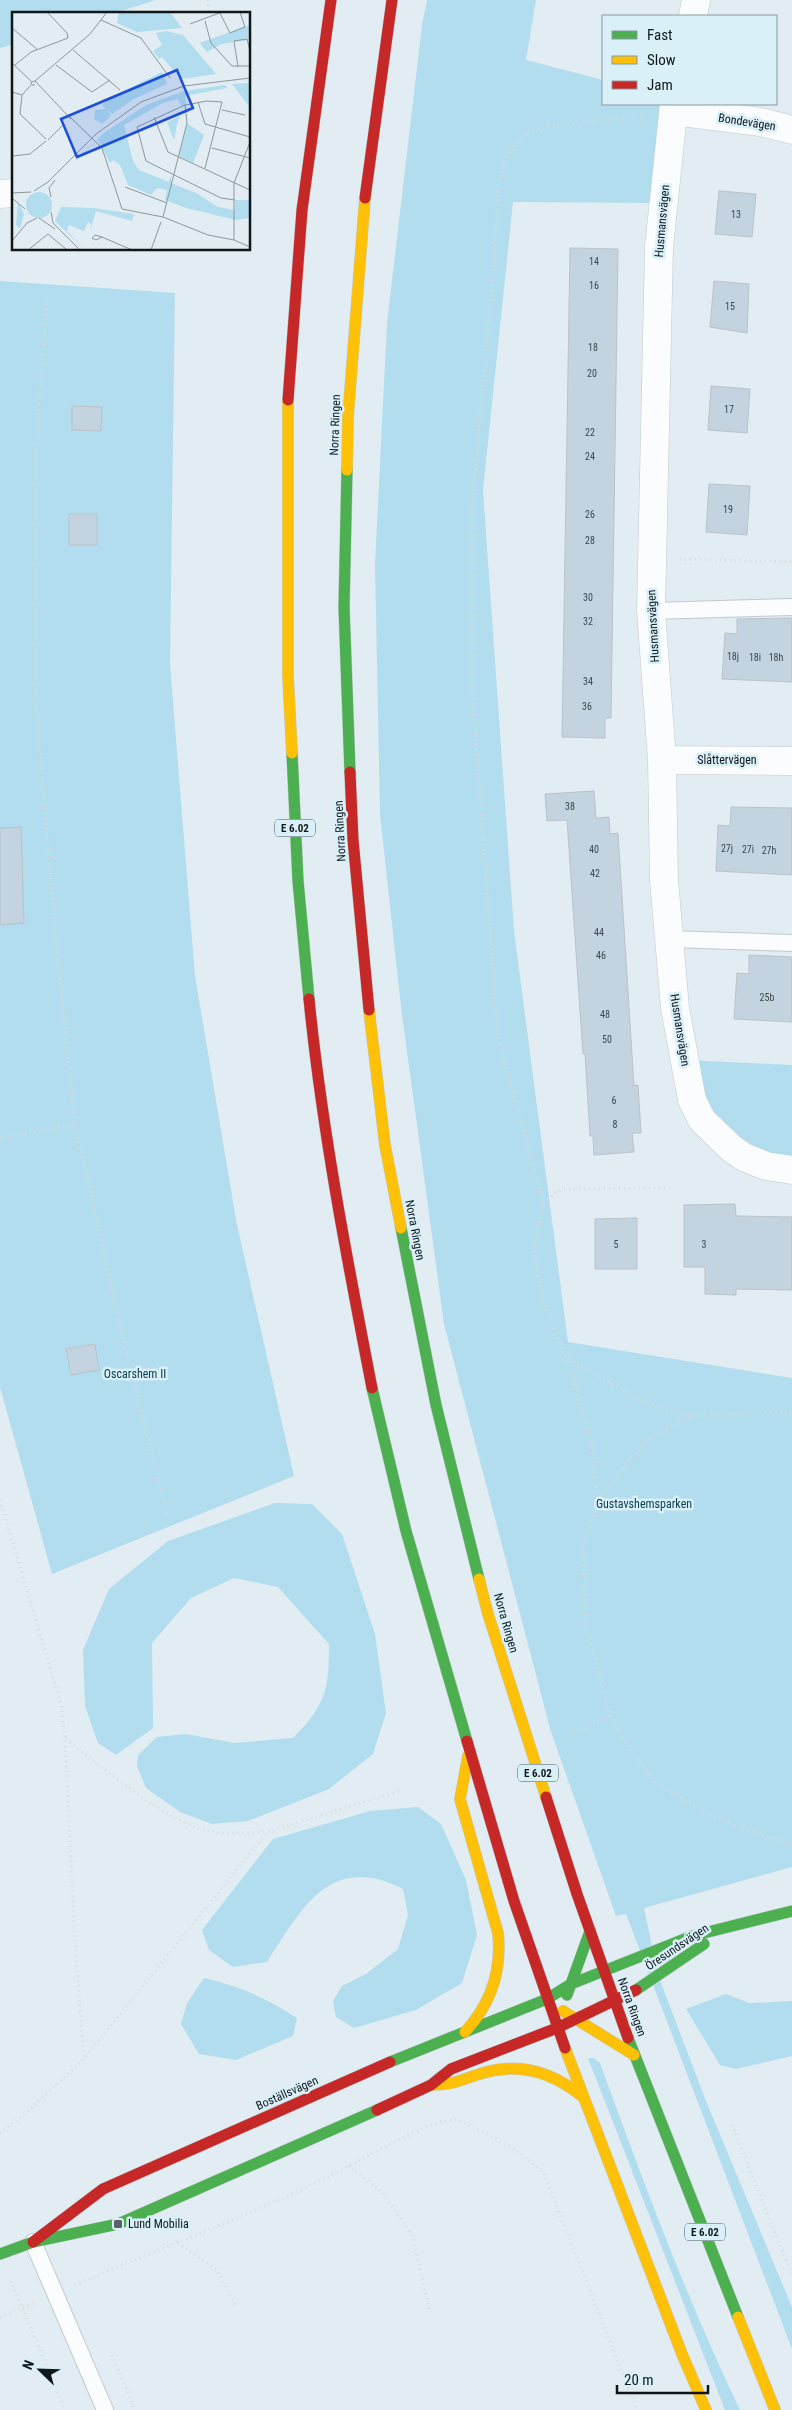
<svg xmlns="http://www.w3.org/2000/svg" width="792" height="2410" font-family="'Roboto Condensed',sans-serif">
<rect width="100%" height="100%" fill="#e1edf2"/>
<path fill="#b2ddee" d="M 0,0 L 156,0 L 112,14 L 14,14 L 14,44 L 0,48 Z
M 427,0 L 536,0 L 526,60 L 603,80 L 603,104 L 674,104 L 663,203 L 513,202 L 483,490 L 514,931 L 568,1342 L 792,1378 L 792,1867 L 644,1908 L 658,1975 L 706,2101 L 792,2307 L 792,2349 L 626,1914 L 616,1916 L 551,1732 L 444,1324 L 401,1007 L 380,814 L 375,564 L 387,323 L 422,25 Z
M 0,281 L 175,293 L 170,664 L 195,976 L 237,1225 L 294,1476 L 52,1574 L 0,1387 Z
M 685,1060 L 792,1065 L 792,1170 L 731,1148 Z
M 275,1503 L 312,1504 L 342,1534 L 375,1634 L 386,1713 L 373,1754 L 329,1789 L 248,1821 L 212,1824 L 180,1812 L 146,1788 L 137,1766 L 138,1755 L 157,1737 L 186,1734 L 234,1743 L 293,1738 C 326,1705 329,1689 329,1644 L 278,1587 L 234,1578 L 191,1598 L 152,1643 L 153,1728 L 116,1755 L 98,1743 L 85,1706 L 83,1650 L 109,1589 L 168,1541 Z
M 418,1807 L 441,1824 L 466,1880 L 477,1935 L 462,1983 L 416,2010 L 354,2028 L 336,2017 L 333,2001 L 342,1986 L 366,1974 L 398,1949 L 408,1915 L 403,1889 C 330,1852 302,1908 267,1962 L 233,1967 L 209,1950 L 202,1930 L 273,1839 L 370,1811 Z
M 204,1978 C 238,1985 268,1999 297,2018 L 293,2036 L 236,2060 L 199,2054 L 181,2024 L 187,2003 Z
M 726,1994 L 749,2003 L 792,2001 L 792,2056 L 736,2069 L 720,2065 L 686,2009 Z
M 588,2058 L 594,2058 L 600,2063 C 643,2181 686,2297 740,2410 L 725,2410 Z"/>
<path fill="#c3d3e0" stroke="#bac3c8" d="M 719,191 L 756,194 L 752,237 L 715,234 Z
M 570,248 L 618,249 L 611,718 L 605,718 L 605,738 L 562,737 Z
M 714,281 L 749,284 L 747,333 L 710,327 Z
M 711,386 L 750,389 L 747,433 L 708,430 Z
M 72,406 L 102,407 L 101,431 L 72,430 Z
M 709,484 L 750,486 L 747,535 L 706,532 Z
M 69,514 L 97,514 L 97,545 L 69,545 Z
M 792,618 L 792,682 L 722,679 L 725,633 L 737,634 L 737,619 Z
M 594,791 L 596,818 L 609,817 L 610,834 L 618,833 L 634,1086 L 638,1085 L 641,1133 L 632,1133 L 634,1152 L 594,1155 L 593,1136 L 590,1136 L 585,1054 L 583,1054 L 567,820 L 547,821 L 545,794 Z
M 731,807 L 792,808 L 792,875 L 716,871 L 718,825 L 730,826 Z
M 21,827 L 24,923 L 0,925 L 0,828 Z
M 749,955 L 792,957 L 792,1022 L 734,1019 L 737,973 L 749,974 Z
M 735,1204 L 736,1216 L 792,1217 L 792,1290 L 736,1289 L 736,1295 L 705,1294 L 705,1267 L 684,1267 L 684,1205 Z
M 637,1218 L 637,1269 L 595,1269 L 595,1219 Z
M 95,1344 L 99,1370 L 71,1375 L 66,1349 Z"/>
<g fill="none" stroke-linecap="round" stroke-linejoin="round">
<defs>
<path id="lane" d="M 651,611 L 792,607
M 668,939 L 792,943
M 33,2242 L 105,2410"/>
<path id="street" d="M 693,16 L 696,0
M 674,104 L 659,247 L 651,611 L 662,760 L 664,880 L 675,1008 L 692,1100 L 702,1120 L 731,1148 L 744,1157 L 766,1166 L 792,1170
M 673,111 L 761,122 L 792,130
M 0,194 L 14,193
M 662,760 L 792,761"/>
<path id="fast" d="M 347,470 L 344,607 L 350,772
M 292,753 L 298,881 L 309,999
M 401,1228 L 436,1405 L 479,1579
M 372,1388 L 406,1531 L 467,1741
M 636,1990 L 704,1944
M 567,1995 L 590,1931
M 628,2038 L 738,2317
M 390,2062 L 547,1999 L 571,1984 L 692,1936 L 792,1911
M 0,2254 L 33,2242 L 118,2224 L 377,2110"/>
<path id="slow" d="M 288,400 L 288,676 L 292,753
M 347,470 L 348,417 L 365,198
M 369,1010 L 385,1145 L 401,1228
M 479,1579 L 488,1614 L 546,1797
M 563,2011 L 634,2055
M 465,2032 C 491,2004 502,1971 498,1933 L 460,1799 L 468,1756
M 565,2048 L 682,2354 L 706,2410
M 431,2085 C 455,2085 462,2079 483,2073 C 520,2062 554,2073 583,2097
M 738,2317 L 775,2410"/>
<path id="jam" d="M 365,198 L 392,0
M 288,400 L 302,210 L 331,0
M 350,772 L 353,840 L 369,1010
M 309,999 C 322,1130 347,1259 372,1388
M 467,1741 L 514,1901 L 565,2048
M 546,1797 L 577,1894 L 628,2038
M 377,2110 L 431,2085 L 451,2069 L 557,2028 L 636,1990
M 33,2242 L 103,2189 L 390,2062"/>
</defs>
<use href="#lane" stroke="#c1cace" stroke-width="18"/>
<use href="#street" stroke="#c1cace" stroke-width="29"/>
<use href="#fast" stroke="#c1cace" stroke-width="12"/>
<use href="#slow" stroke="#c1cace" stroke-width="12"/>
<use href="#jam" stroke="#c1cace" stroke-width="12"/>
<path stroke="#d7dadc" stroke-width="3" stroke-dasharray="1 4" stroke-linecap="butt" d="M 208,0 L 209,14
M 47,299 L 36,454 L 36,703 L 54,918 L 75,1124
M 680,559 L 792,562
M 0,1138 L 75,1124 L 122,1334 L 167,1514
M 670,1188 L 564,1189 L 556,1192 L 544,1203 L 534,1250 L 543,1302 L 573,1376 L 591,1440 L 598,1502 L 583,1545 L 586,1624 L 610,1716 L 635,1758 L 657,1784 L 716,1818 L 792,1845
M 544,1203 L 498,1038 L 472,687 L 472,506 L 493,276 L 498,188 L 505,158 L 531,129 L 644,115
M 565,1356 L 641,1401 L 689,1416 L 777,1412 L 792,1414
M 0,1500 L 61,1704 L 65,1738 L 75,1943 L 84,2059
M 598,1501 L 644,1442 L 689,1417
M 570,1734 L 610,1716
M 66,1739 C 100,1766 172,1827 213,1832 C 230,1834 249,1832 266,1832
M 732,2125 L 792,2275
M 0,2133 L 26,2113 L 84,2059 L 267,1832 L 400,1791
M 348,2166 L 381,2191 L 412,2235 L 430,2312
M 178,2243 L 216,2269 L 235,2305
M 11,2281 L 65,2410
M 75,2285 C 172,2243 269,2209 363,2159 C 380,2149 438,2117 456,2120 C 462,2121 468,2125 474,2128 C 500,2139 521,2153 543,2172 L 637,2410
M 0,2317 L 33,2303
M 112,2355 L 135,2410"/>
<use href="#lane" stroke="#fafcfd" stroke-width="16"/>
<use href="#street" stroke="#fafcfd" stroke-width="28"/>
<use href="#fast" stroke="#4caf50" stroke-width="11"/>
<use href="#slow" stroke="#ffc107" stroke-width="11"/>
<use href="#jam" stroke="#c62828" stroke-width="11"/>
</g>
<rect fill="#596266" stroke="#daf0f9" stroke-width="2" x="113" y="2219" width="10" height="10" rx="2.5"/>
<g text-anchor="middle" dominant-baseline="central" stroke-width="5" stroke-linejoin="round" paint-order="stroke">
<g font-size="10" fill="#3d464c">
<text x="736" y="214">13</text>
<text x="594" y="261">14</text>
<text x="594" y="285">16</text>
<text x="730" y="306">15</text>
<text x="593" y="347">18</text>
<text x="592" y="373">20</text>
<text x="729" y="409">17</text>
<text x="590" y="432">22</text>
<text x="590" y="456">24</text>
<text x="728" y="509">19</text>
<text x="590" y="514">26</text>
<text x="590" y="540">28</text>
<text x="588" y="597">30</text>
<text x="588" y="621">32</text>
<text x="733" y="656">18j</text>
<text x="755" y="657">18i</text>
<text x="776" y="657">18h</text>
<text x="588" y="681">34</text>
<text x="587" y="706">36</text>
<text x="570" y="806">38</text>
<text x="727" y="848">27j</text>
<text x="594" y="849">40</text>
<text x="748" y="849">27i</text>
<text x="769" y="850">27h</text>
<text x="595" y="873">42</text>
<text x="599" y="932">44</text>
<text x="601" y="955">46</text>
<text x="767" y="997">25b</text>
<text x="605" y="1014">48</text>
<text x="607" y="1039">50</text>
<text x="614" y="1100">6</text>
<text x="615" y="1124">8</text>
<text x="616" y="1244">5</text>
<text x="704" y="1244">3</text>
</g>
<g fill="#daf0f9" stroke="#4d585e" stroke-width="1">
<rect x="275" y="819.5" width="40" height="17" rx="4"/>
<rect x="518" y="1764.5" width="40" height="17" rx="4"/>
<rect x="685" y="2223.5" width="40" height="17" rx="4"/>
</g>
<g font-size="11" font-weight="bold" fill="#10171b">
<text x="295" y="828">E 6.02</text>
<text x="538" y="1773">E 6.02</text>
<text x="705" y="2232">E 6.02</text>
</g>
<g font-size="12" fill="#10171b" stroke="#daf0f9">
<text transform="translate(747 122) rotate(9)">Bondevägen</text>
<text transform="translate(662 221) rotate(-85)">Husmansvägen</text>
<text transform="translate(335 425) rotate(-88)">Norra Ringen</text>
<text transform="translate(653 626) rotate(-93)">Husmansvägen</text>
<text x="727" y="760">Slåttervägen</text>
<text transform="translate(340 831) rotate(-93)">Norra Ringen</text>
<text transform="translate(680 1030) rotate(81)">Husmansvägen</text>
<text transform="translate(415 1230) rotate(79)">Norra Ringen</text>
<text transform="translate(506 1623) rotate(74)">Norra Ringen</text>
<text transform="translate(677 1947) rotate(-34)">Öresundsvägen</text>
<text transform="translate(632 2007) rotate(70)">Norra Ringen</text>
<text transform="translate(287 2093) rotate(-24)">Boställsvägen</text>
</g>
<g font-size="12" fill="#094052" stroke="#daf0f9">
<text x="135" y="1374">Oscarshem II</text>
<text x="644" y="1504">Gustavshemsparken</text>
</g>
<g font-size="12" fill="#10171b" stroke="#daf0f9" text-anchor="start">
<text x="128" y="2224">Lund Mobilia</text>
</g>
</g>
<g transform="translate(12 12)">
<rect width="238" height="238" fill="#e1edf2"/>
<path d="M 107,0 L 158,0 L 170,16 L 125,20 L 105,11 ZM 234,14 L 237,15 L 236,28 L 209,32 L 195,40 L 188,31 ZM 154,19 L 171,23 L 204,62 L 169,67 L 150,45 L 147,47 L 141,39 L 150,33 L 144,21 ZM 150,60 L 155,72 L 122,87 L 100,102 L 96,98 L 99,104 L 90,112 L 82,107 L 83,98 L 94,97 L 90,93 L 98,86 ZM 237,71 L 238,71 L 237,94 L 220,72 ZM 213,73 L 215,76 L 173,84 L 174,93 L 169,94 L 166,87 L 151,91 L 112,113 L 121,149 L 127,158 L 157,170 L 159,163 L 159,171 L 184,181 L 206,195 L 223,198 L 223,188 L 237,188 L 237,206 L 224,208 L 174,196 L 153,188 L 155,178 L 145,176 L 139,183 L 116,173 L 108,153 L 101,148 L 98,151 L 86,128 L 63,150 L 93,120 L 134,93 L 172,79 ZM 168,104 L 165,112 L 162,128 L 155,110 ZM 175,111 L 192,123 L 181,151 L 167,144 ZM14 193a13 13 0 1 1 26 0a13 13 0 1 1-26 0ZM 6,190 L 12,202 L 8,217 L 4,213 ZM 49,195 L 81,196 L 122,202 L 120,209 L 84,199 L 78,219 L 79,212 L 76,210 L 72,219 L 57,213 L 55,219 L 72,237 L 43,209 Z" fill="#b2ddee"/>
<path fill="none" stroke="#8d979c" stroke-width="1" d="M 208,1 L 218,21 L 233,15 L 228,0M 89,8 L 129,26 L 158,66M 193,9 L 199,31 L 220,54 L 238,54M 178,12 L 210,0M 0,16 L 26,38M 61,38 L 108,78M 0,51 L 19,69M 3,53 L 19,40 L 56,26 L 55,21 L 35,0M 44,53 L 80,80 L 98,68M 226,55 L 222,29 L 235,27 L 238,39M 23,69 L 78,22 L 95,0M 23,73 L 20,73 L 19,70 L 23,69 L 59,107M 0,80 L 10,83 L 19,73M 10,83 L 8,102 L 34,127M 186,90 L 193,112 L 238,125M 210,98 L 233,103M 58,105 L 90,136 L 110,197 L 151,205M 142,105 L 156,140 L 238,178M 36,128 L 51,113M 200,136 L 238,146M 0,144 L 18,142 L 34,129M 193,156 L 210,90 L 195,89 L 173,93 L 125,115 L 134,149 L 209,186 L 223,188M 113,175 L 155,191M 22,179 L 36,170 L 84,122 L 129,90 L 172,74 L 238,66M 0,181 L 19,180M 39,185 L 37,176 L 43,168M 0,186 L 13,197M 39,200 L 41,211 L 68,238M 151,205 L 175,111 L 173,93M 151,205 L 196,223 L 222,228M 27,206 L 43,217M 90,225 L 84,228 L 80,226 L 83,223 L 90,225 L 120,238M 222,228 L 222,171 L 238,130M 222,228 L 238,235M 0,229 L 15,211 L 25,206M 16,238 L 36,222 L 55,238M 139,238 L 149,210"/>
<path fill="#1d4ed8" fill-opacity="0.15" stroke="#1d4ed8" stroke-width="2.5" d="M 165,58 L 181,96 L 65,145 L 49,107 Z"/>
<rect width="238" height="238" fill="none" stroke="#10171b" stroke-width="2.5"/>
</g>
<rect x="602" y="15" width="175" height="90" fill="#daf0f9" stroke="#8999a0"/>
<rect x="612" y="31" width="25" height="8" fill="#4caf50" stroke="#8999a0"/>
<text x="647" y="40" font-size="15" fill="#10171b">Fast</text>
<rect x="612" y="56" width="25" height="8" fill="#ffc107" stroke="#8999a0"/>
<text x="647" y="65" font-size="15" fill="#10171b">Slow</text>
<rect x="612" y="81" width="25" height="8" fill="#c62828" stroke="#8999a0"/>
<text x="647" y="90" font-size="15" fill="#10171b">Jam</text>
<g transform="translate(40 2370) rotate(293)" stroke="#daf0f9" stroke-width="4" paint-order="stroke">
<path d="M0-4L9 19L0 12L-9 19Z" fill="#10171b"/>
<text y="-8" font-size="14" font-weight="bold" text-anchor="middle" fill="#10171b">N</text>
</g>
<path d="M617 2385v8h91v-8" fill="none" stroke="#10171b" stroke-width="2.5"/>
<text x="624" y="2385" font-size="15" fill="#10171b" stroke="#daf0f9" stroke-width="4" paint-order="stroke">20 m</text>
</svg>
